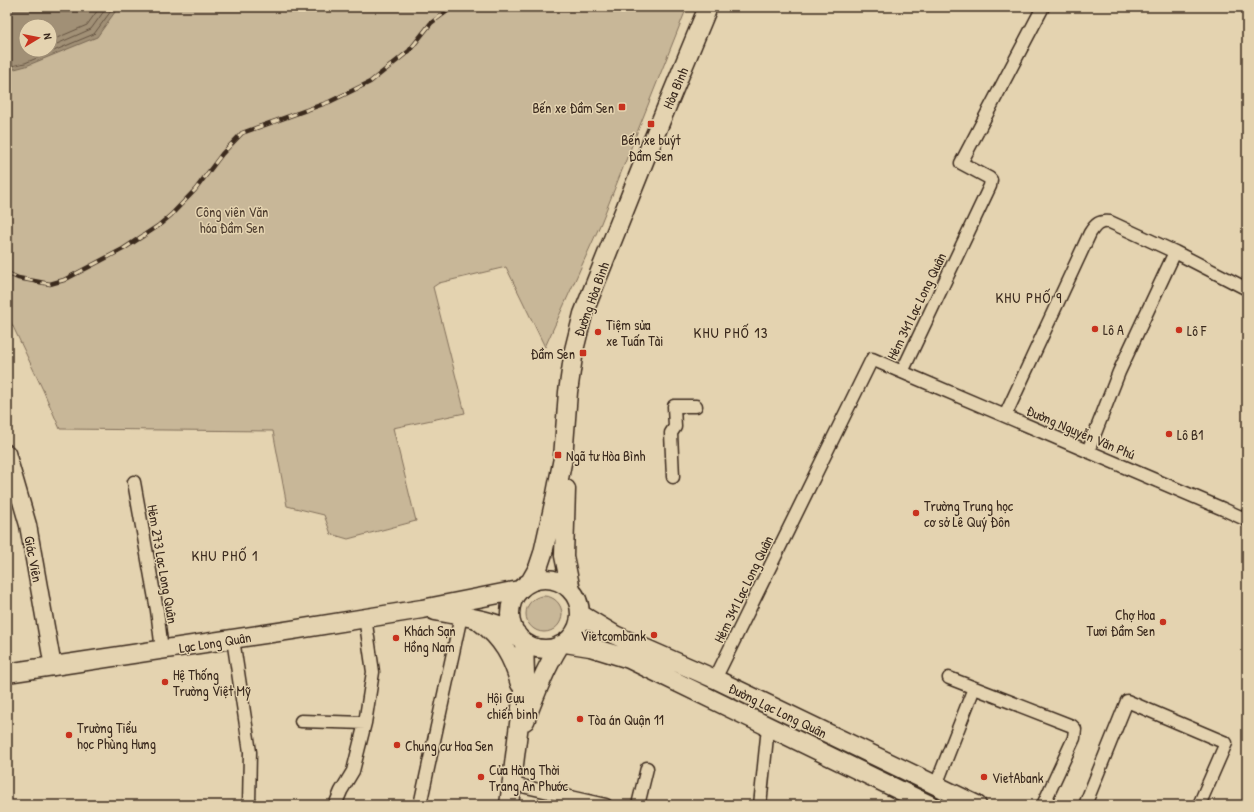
<svg xmlns="http://www.w3.org/2000/svg" width="1254" height="812" font-family="'Patrick Hand',sans-serif">
<rect width="100%" height="100%" fill="#e4d3b0"/>
<filter id="ink" filterUnits="userSpaceOnUse"><feTurbulence type="fractalNoise" baseFrequency=".025" numOctaves="2"/><feDisplacementMap in="SourceGraphic" scale="8" xChannelSelector="R" yChannelSelector="G"/><feConvolveMatrix kernelMatrix="1 2 1 2 8 2 1 2 1" color-interpolation-filters="sRGB"/></filter>
<g filter="url(#ink)">
<path fill="#c8b798" stroke="#82705b" fill-rule="evenodd" d="M 7,7 L 687,7 L 601,223 L 545,347 L 506,267 L 439,283 L 433,287 L 465,413 L 393,428 L 416,521 L 348,539 L 331,534 L 324,515 L 287,506 L 273,431 L 60,429 L 43,390 L 9,318 L 7,309 ZM 26,26 L 50,26 L 50,50 L 26,50 Z
M526 614a18 18 0 1 1 36 0a18 18 0 1 1-36 0Z"/>
<path fill="#a19076" stroke="#786753" fill-rule="evenodd" d="M 7,7 L 116,7 L 115,12 L 97,37 L 26,66 L 7,71 ZM 26,26 L 50,26 L 50,50 L 26,50 Z"/>
<g fill="none" stroke-linecap="round" stroke-linejoin="round">
<path stroke="#645341" stroke-width="1" d="M 50,41 L 87,25 L 100,7
M 50,47 L 91,29 L 107,7
M 7,67 L 25,63 L 94,34 L 111,11 L 112,7"/>
<defs>
<path id="minor" d="M 902,372 L 1223,509 L 1247,520
M 1005,416 L 1090,233 C 1096,224 1099,221 1110,222 L 1175,252 L 1247,289
M 1088,451 L 1119,372 L 1175,252
M 673,477 L 671,433 L 675,427 L 674,406 L 696,406
M 134,482 L 157,610 L 162,650
M 233,639 L 250,752 L 249,805
M 949,678 L 1072,726 L 1075,729 L 1074,738 L 1043,805
M 715,679 L 872,359 L 902,372 L 990,186 L 991,180 L 989,178 L 961,163 L 1043,7
M 301,721 L 365,723
M 513,784 L 606,805
M 936,785 L 974,688
M 336,803 L 341,791 L 353,771 L 365,723 L 373,672 L 365,617
M 420,805 L 461,616
M 638,805 L 647,768
M 760,805 L 768,727
M 1085,805 L 1127,701 L 1226,743 L 1199,805"/>
<path id="tertiary" d="M 7,453 L 28,525 L 53,667"/>
<path id="secondary" d="M 566,489 L 564,556 L 571,590
M510 614a35 35 0 1 1 70 0a35 35 0 1 1-70 0Z
M 530,582 L 538,568 L 543,553 L 555,499 L 563,458 L 568,392 L 574,350 L 583,314 L 645,159 L 708,7
M 435,611 C 461,616 493,619 516,633
M 580,614 L 615,635 L 635,644 L 715,679 L 977,805
M 480,622 C 502,638 513,658 520,684
M 565,643 L 590,647 L 629,659 L 930,805
M 7,673 L 292,630 L 422,609 L 519,590
M 525,721 C 535,695 545,669 560,645
M 509,805 L 525,675 L 524,642"/>
</defs>
<use href="#minor" stroke="#3b2a1e" stroke-width="15"/>
<use href="#tertiary" stroke="#3b2a1e" stroke-width="19"/>
<use href="#secondary" stroke="#3b2a1e" stroke-width="21"/>
<use href="#minor" stroke="#e4d3b0" stroke-width="12"/>
<use href="#tertiary" stroke="#e4d3b0" stroke-width="16"/>
<use href="#secondary" stroke="#e4d3b0" stroke-width="18"/>
<defs>
<path id="rail" d="M 7,273 L 18,278 L 50,284 L 64,280 L 123,249 L 158,226 L 171,215 L 195,190 L 222,154 L 242,133 L 329,102 L 370,82 L 409,51 L 431,23 L 453,7"/>
</defs>
<use href="#rail" stroke="#3b2a1e" stroke-width="4.5"/>
<use href="#rail" stroke="#e4d3b0" stroke-width="3" stroke-dasharray="9" stroke-linecap="butt"/>
</g>
</g>
<g fill="#c8321e" stroke="#e4d3b0" stroke-width="1.5">
<rect x="618" y="103" width="8" height="8" rx="2"/>
<rect x="647" y="120" width="8" height="8" rx="2"/>
<circle cx="1095" cy="329" r="4"/>
<circle cx="1179" cy="330" r="4"/>
<circle cx="598" cy="332" r="4"/>
<rect x="579" y="349" width="8" height="8" rx="2"/>
<circle cx="1169" cy="434" r="4"/>
<rect x="554" y="451" width="8" height="8" rx="2"/>
<circle cx="916" cy="513" r="4"/>
<circle cx="1163" cy="622" r="4"/>
<circle cx="654" cy="635" r="4"/>
<circle cx="396" cy="638" r="4"/>
<circle cx="165" cy="682" r="4"/>
<circle cx="479" cy="705" r="4"/>
<circle cx="580" cy="719" r="4"/>
<circle cx="69" cy="735" r="4"/>
<circle cx="397" cy="745" r="4"/>
<circle cx="481" cy="777" r="4"/>
<circle cx="984" cy="777" r="4"/>
</g>
<g text-anchor="middle" dominant-baseline="central" stroke-width="3" stroke-linejoin="round" paint-order="stroke">
<g font-size="14" fill="#3b2a1e" stroke="#e4d3b0">
<text transform="translate(675 88) rotate(-67)">Hòa Bình</text>
<text transform="translate(591 299) rotate(-70)">Đường Hòa Bình</text>
<text transform="translate(916 306) rotate(-64)">Hẻm 341 Lạc Long Quân</text>
<text transform="translate(1081 432) rotate(23)">Đường Nguyễn Văn Phú</text>
<text transform="translate(34 559) rotate(79)">Giác Viên</text>
<text transform="translate(163 564) rotate(80)">Hẻm 273 Lạc Long Quân</text>
<text transform="translate(743 589) rotate(-64)">Hẻm 341 Lạc Long Quân</text>
<text transform="translate(215 642) rotate(-9)">Lạc Long Quân</text>
<text transform="translate(778 710) rotate(26)">Đường Lạc Long Quân</text>
</g>
<g font-size="14" fill="#3b2a1e" stroke="#e4d3b0" text-anchor="start">
<text x="614" y="107" text-anchor="end">Bến xe Đầm Sen</text>
<text x="651" y="139" text-anchor="middle">Bến xe buýt<tspan x="651" dy="16">Đầm Sen</tspan></text>
<text x="606" y="324">Tiệm sửa<tspan x="606" dy="16">xe Tuấn Tài</tspan></text>
<text x="1103" y="329">Lô A</text>
<text x="1187" y="330">Lô F</text>
<text x="575" y="353" text-anchor="end">Đầm Sen</text>
<text x="1177" y="434">Lô B1</text>
<text x="566" y="455">Ngã tư Hòa Bình</text>
<text x="924" y="505">Trường Trung học<tspan x="924" dy="16">cơ sở Lê Quý Đôn</tspan></text>
<text x="1155" y="614" text-anchor="end">Chợ Hoa<tspan x="1155" dy="16">Tươi Đầm Sen</tspan></text>
<text x="404" y="630">Khách Sạn<tspan x="404" dy="16">Hồng Nam</tspan></text>
<text x="646" y="635" text-anchor="end">Vietcombank</text>
<text x="173" y="674">Hệ Thống<tspan x="173" dy="16">Trường Việt Mỹ</tspan></text>
<text x="487" y="697">Hội Cựu<tspan x="487" dy="16">chiến binh</tspan></text>
<text x="588" y="719">Tòa án Quận 11</text>
<text x="77" y="727">Trường Tiểu<tspan x="77" dy="16">học Phùng Hưng</tspan></text>
<text x="405" y="745">Chung cư Hoa Sen</text>
<text x="489" y="769">Cửa Hàng Thời<tspan x="489" dy="16">Trang An Phước</tspan></text>
<text x="992" y="777">VietAbank</text>
</g>
<g font-size="14" fill="#503f30" stroke="#e4d3b0">
<text x="232" y="211">Công viên Văn<tspan x="232" dy="16">hóa Đầm Sen</tspan></text>
</g>
<g font-size="15" letter-spacing="1" fill="#3b2a1e" stroke="#e4d3b0">
<text x="1029" y="297">KHU PHỐ 9</text>
<text x="731" y="332">KHU PHỐ 13</text>
<text x="225" y="555">KHU PHỐ 1</text>
</g>
</g>
<rect width="1254" height="812" fill="none" stroke="#e4d3b0" stroke-width="24"/>
<rect x="12" y="12" width="1230" height="788" fill="none" stroke="#3b2a1e" stroke-width="1.5" filter="url(#ink)"/>
<g transform="translate(38 38) rotate(80)"><circle r="19" fill="#e4d3b0" stroke="#a08f76"/>
<path d="M0-3L7 15L0 10L-7 15Z" fill="#c8321e"/>
<text y="-6" font-size="11" font-weight="bold" text-anchor="middle" fill="#3b2a1e">N</text>
</g>
</svg>
